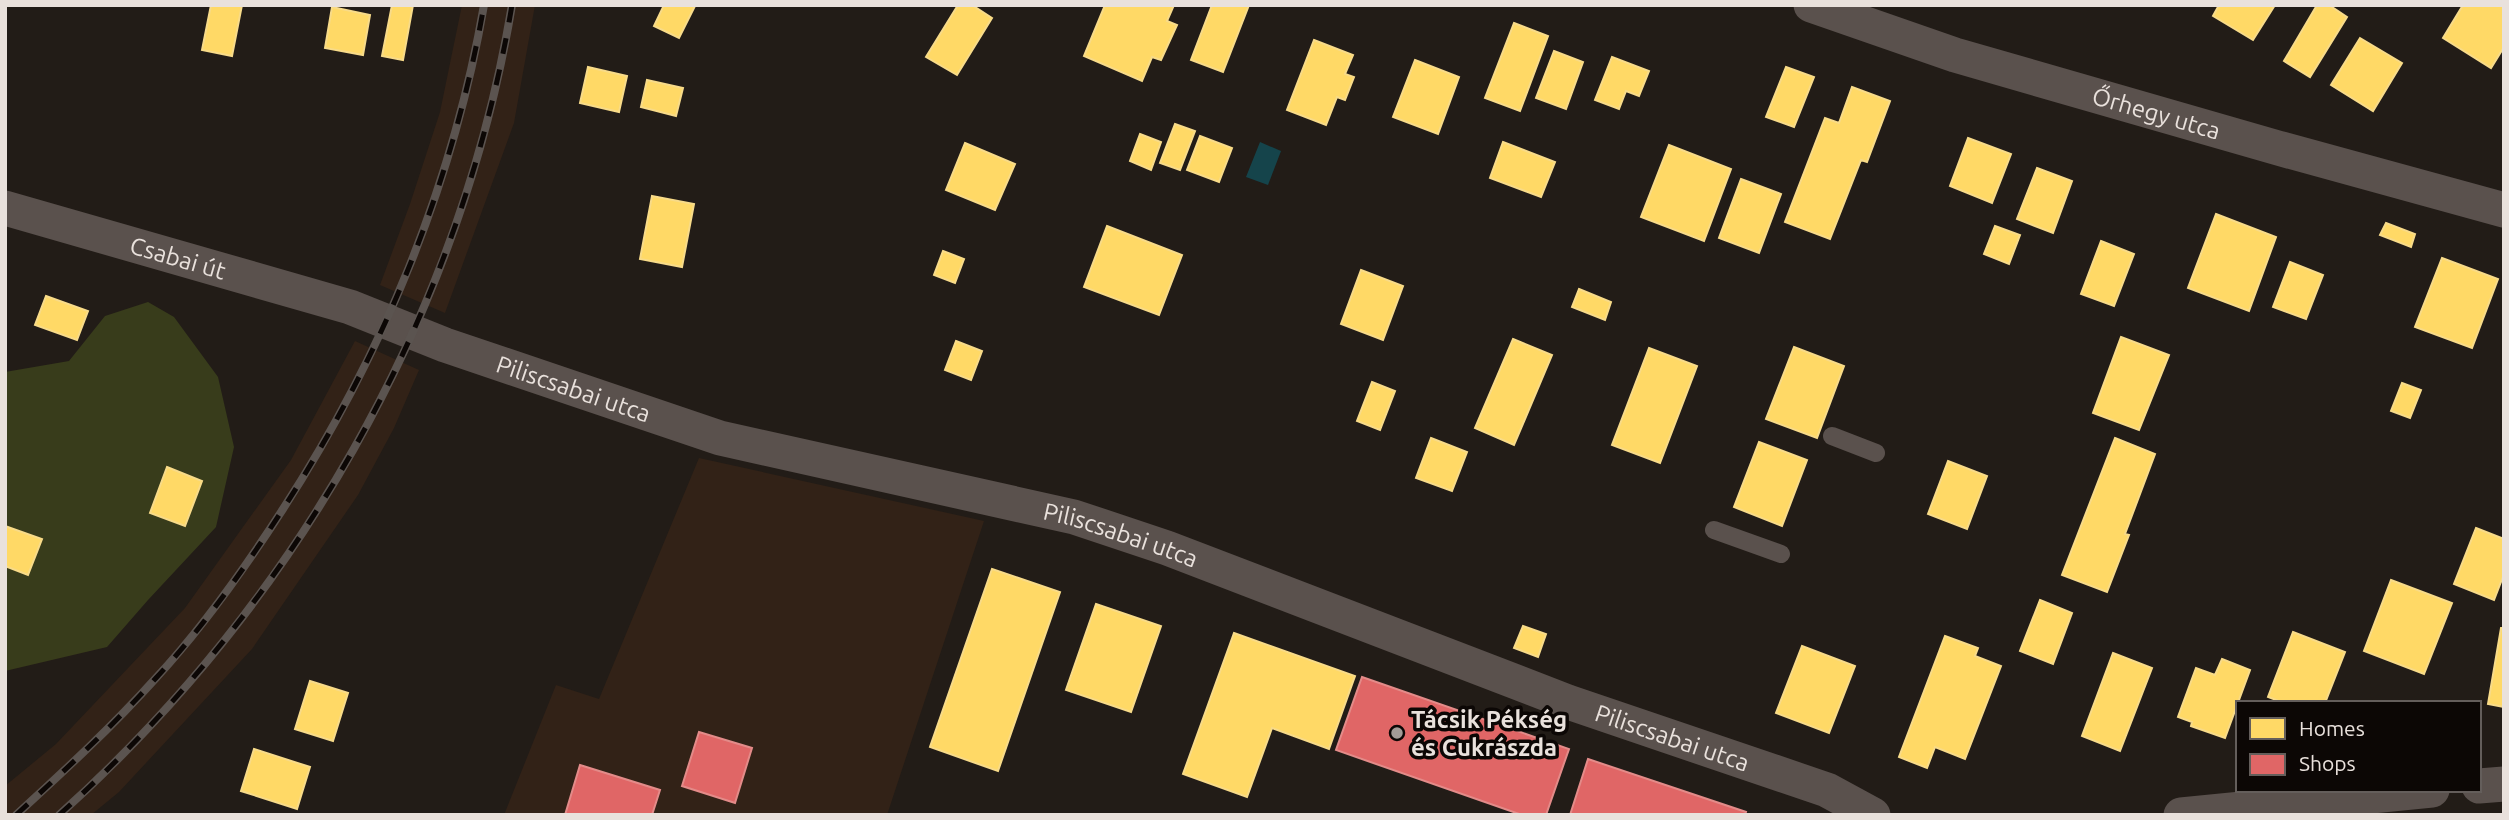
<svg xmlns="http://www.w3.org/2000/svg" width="2509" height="820" font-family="Ubuntu,sans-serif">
<rect width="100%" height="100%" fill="#221c17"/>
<path fill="#322217" d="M 462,5 L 535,5 L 514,123 L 445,313 L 380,285 L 410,204 L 440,112 Z
M 355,341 L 419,370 L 394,428 L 358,495 L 252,649 L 119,792 L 91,815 L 5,815 L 5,786 L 56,744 L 185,608 L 291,460 Z
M 699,458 L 984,521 L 887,815 L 504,815 L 556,685 L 599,699 Z"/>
<path fill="#383c1b" d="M 148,302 L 174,317 L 218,377 L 234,447 L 216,527 L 148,600 L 107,647 L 5,671 L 5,372 L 69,361 L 105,316 Z"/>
<path fill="#15444b" d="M 1260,142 L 1281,151 L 1268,185 L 1246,177 Z"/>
<path fill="#ffd966" stroke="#f8db89" stroke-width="2" d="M 211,5 L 242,5 L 232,56 L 202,50 Z
M 392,5 L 413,5 L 403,60 L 382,56 Z
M 664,5 L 695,6 L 679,38 L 654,26 Z
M 958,5 L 972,5 L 992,18 L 957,75 L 926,57 Z
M 1105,5 L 1174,5 L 1167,21 L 1177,25 L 1161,60 L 1152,57 L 1142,81 L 1084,56 Z
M 1212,5 L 1249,5 L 1223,72 L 1191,60 Z
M 2219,5 L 2275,5 L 2253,40 L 2213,16 Z
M 2317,5 L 2329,5 L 2347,17 L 2310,77 L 2284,61 Z
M 2463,5 L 2504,5 L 2504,47 L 2491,68 L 2443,38 Z
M 332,7 L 370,15 L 363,55 L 325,48 Z
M 1514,23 L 1548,36 L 1520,111 L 1485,98 Z
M 2360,38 L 2402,63 L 2373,111 L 2331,85 Z
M 1314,40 L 1353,55 L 1345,74 L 1354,77 L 1345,100 L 1337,97 L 1326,125 L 1287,110 Z
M 1554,51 L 1583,62 L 1566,109 L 1536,98 Z
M 1612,57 L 1649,71 L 1639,96 L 1626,91 L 1619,109 L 1595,100 Z
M 1415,60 L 1459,77 L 1438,134 L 1393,117 Z
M 588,67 L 627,76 L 619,112 L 580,103 Z
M 1786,67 L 1814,77 L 1794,127 L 1766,117 Z
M 647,80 L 683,88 L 676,116 L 641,107 Z
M 1852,87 L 1890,101 L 1867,162 L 1861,160 L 1830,239 L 1785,222 L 1825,118 L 1839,123 Z
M 1175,124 L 1195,131 L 1180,170 L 1160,163 Z
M 1140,134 L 1161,142 L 1151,170 L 1130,161 Z
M 1200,136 L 1232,148 L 1219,182 L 1187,170 Z
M 1968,138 L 2011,154 L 1992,203 L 1950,186 Z
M 1503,142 L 1555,162 L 1541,197 L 1490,178 Z
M 965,143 L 1015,164 L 995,210 L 946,190 Z
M 1669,145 L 1731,169 L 1704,241 L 1641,217 Z
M 2037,168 L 2072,181 L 2053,233 L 2017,219 Z
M 1741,179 L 1781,194 L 1759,253 L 1719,238 Z
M 652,196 L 694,204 L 682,267 L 640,259 Z
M 2216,214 L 2276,237 L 2249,311 L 2188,288 Z
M 2386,223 L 2415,234 L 2411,247 L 2380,235 Z
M 1107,226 L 1182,255 L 1159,315 L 1084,287 Z
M 1995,226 L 2020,235 L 2009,264 L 1984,254 Z
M 2101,241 L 2134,254 L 2114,306 L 2081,294 Z
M 943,251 L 964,259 L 955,283 L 934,275 Z
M 2442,258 L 2498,279 L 2472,348 L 2415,327 Z
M 2290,262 L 2323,275 L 2306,319 L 2273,307 Z
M 1361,270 L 1403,286 L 1383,340 L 1341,324 Z
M 1579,289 L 1611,302 L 1605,320 L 1572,307 Z
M 46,296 L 88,311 L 77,340 L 35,325 Z
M 2121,337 L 2169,355 L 2139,430 L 2093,413 Z
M 1513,339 L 1552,355 L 1514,445 L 1475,428 Z
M 956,341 L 982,351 L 971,380 L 945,370 Z
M 1794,347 L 1844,366 L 1817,438 L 1766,419 Z
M 1649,348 L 1697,366 L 1660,463 L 1612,445 Z
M 1372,382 L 1395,391 L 1380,430 L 1357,421 Z
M 2402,383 L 2421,390 L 2410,418 L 2391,411 Z
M 1431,438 L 1467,452 L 1452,491 L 1416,478 Z
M 2115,438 L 2155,454 L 2125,534 L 2129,535 L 2107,592 L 2062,575 Z
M 1759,442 L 1807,460 L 1782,526 L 1734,507 Z
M 1948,461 L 1987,476 L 1967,529 L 1928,514 Z
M 167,467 L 202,481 L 185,526 L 150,513 Z
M 5,526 L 42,539 L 28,575 L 5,566 Z
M 2476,528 L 2504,539 L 2504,574 L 2494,600 L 2454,584 Z
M 992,569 L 1060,592 L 998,771 L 930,747 Z
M 2391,580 L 2452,603 L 2424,674 L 2364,651 Z
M 2040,600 L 2072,613 L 2053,664 L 2020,651 Z
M 1096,604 L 1161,626 L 1131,712 L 1066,690 Z
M 1523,626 L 1546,634 L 1538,657 L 1514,648 Z
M 2501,628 L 2504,628 L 2504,707 L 2488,704 Z
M 2293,632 L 2345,652 L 2325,703 L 2284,703 L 2268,697 Z
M 1234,633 L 1355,676 L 1329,749 L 1272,728 L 1247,797 L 1183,774 Z
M 1945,636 L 1978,648 L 1975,656 L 2001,666 L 1965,759 L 1935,747 L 1927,768 L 1899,757 Z
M 1802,646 L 1855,666 L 1829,733 L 1776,713 Z
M 2113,653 L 2152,668 L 2120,751 L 2082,736 Z
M 2222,659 L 2250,670 L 2225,738 L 2191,726 L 2192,722 L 2178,717 L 2196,668 L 2215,675 Z
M 310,681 L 348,693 L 333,741 L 295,729 Z
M 254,749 L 310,767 L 297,809 L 241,791 Z"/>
<path fill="#e06666" stroke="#e38b89" stroke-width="2" d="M 1362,677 L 1569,749 L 1546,815 L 1522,815 L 1336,750 Z
M 699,732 L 752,748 L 735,803 L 682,786 Z
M 1588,759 L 1746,812 L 1745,815 L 1570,815 Z
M 580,765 L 660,790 L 652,815 L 565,815 Z"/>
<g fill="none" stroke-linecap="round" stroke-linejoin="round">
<path stroke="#5a514d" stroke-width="18" d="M 1832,436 L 1876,453
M 1714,530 L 1781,554"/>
<g stroke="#5a514d" stroke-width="35">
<path id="s1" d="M 1811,5 L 1955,55 L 2278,148 L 2504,210"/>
<path id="s2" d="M 5,208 L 350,307 L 445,345 L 720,438 L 1074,517 L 1167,548 L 1568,702 L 1827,790 L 1873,815"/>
<path d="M 2479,786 L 2504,784"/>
<path d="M 2181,815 L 2432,790"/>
</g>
<defs>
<path id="rail" d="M 16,815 C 64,771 112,727 156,678 C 204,626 245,568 283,509 C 382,356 453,185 484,5
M 59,815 C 294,604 460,318 512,5"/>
</defs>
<use href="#rail" stroke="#5b5450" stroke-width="8"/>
<use href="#rail" stroke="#0c0705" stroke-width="5" stroke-dasharray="16" stroke-linecap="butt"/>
</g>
<circle fill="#a39c97" stroke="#0c0705" stroke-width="2.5" cx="1397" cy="733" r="7"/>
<g text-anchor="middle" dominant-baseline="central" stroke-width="7" stroke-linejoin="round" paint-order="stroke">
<g font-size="24" fill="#e9e1dc" stroke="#0c0705">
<text stroke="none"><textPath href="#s1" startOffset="362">Őrhegy utca</textPath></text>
<text stroke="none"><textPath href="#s2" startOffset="180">Csabai út</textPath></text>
<text stroke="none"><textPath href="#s2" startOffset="597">Piliscsabai utca</textPath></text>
<text stroke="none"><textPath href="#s2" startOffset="1164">Piliscsabai utca</textPath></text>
<text stroke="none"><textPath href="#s2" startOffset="1752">Piliscsabai utca</textPath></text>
</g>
<g font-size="24" font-weight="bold" fill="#e9e1dc" stroke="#0c0705" text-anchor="start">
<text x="1411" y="719">Tácsik Pékség<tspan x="1411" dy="28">és Cukrászda</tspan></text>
</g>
</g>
<rect width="2509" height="820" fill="none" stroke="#e9e1dc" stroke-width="14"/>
<rect x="2236" y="701" width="245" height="91" fill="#0c0705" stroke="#645e5b" stroke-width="2"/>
<rect x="2250" y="718" width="35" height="21" fill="#ffd966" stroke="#645e5b" stroke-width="2"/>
<text x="2299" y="736" font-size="21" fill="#e9e1dc">Homes</text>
<rect x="2250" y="754" width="35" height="21" fill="#e06666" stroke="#645e5b" stroke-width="2"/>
<text x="2299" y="771" font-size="21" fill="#e9e1dc">Shops</text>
</svg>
